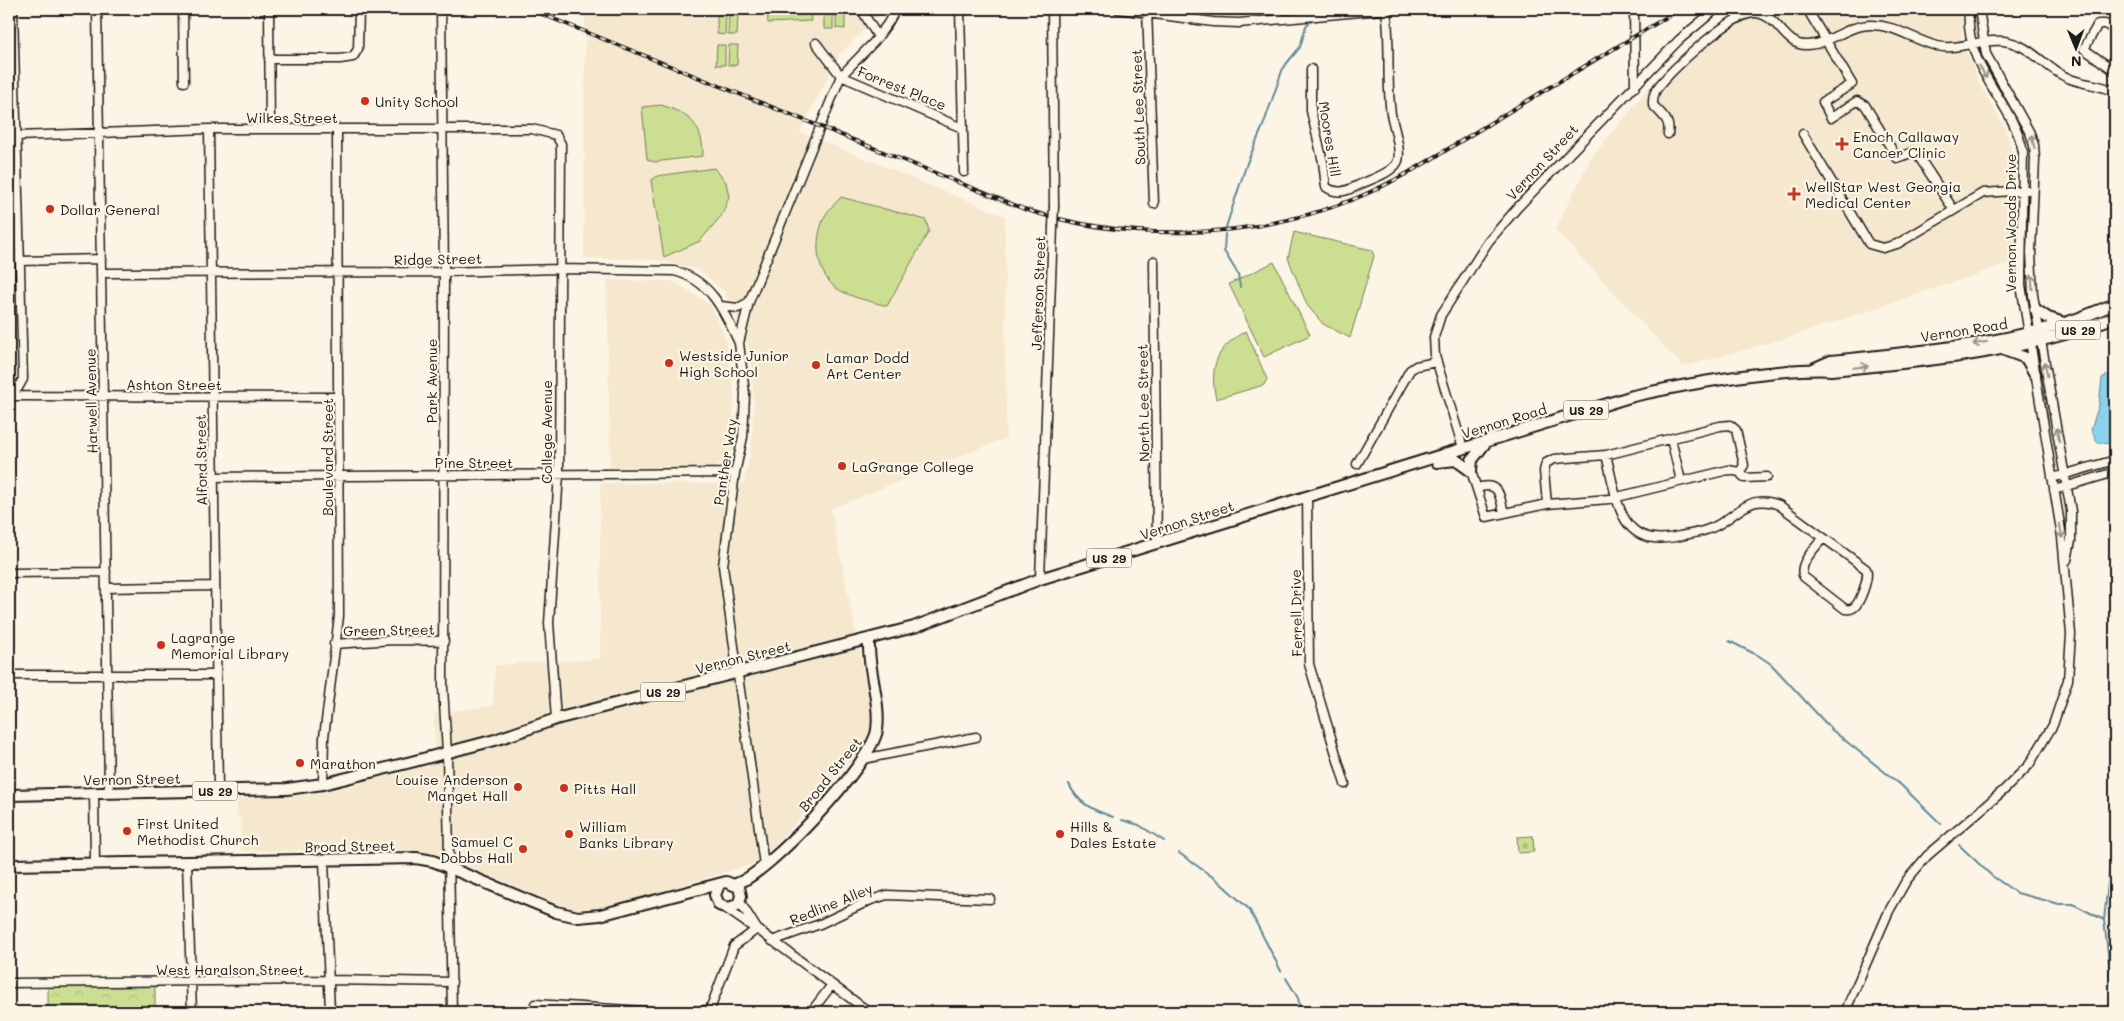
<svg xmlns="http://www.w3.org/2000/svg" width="2124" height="1021" font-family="Mali,sans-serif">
<defs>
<pattern id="forest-crowns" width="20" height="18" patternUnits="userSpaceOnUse" patternTransform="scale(1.25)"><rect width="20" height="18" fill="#ccde92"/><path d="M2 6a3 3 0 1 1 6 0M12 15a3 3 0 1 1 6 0" fill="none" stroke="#afbe7d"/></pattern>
<pattern id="cemetery-stones" width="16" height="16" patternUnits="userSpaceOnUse" patternTransform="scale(1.25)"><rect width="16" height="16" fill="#ccde92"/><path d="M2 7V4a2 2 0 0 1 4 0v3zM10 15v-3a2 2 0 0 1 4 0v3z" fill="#afbe7d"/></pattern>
</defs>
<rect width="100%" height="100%" fill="#fcf5e5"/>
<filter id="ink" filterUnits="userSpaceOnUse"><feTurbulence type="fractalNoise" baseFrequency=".02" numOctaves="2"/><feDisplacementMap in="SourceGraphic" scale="10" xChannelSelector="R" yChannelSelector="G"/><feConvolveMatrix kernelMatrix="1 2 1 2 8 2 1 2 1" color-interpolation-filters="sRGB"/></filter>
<g filter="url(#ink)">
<path fill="#f6e8ce" d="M 585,9 L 882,9 L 879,15 L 840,54 L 800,132 L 1005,216 L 1006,438 L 831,509 L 873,716 L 870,734 L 860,751 L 774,847 L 752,864 L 614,906 L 572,910 L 438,855 L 408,850 L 241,851 L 241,817 L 237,816 L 237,798 L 317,794 L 435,764 L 434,713 L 493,706 L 495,665 L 600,659 L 600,483 L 744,484 L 751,448 L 754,408 L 751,354 L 733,307 L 723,291 L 700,270 L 657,260 L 584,258 Z
M 1739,9 L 1963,9 L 1962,39 L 1979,83 L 2004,126 L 2015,159 L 2014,262 L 1784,339 L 1683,367 L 1555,230 L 1591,158 L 1648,88 L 1692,44 Z
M 607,280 L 673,281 L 711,305 L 725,337 L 734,389 L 733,450 L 714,469 L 610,467 Z"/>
<path fill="#ccde92" stroke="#747d57" d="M 767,9 L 810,9 L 811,21 L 768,23 Z
M 836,9 L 845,9 L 845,29 L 836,28 Z
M 824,10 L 833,10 L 833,29 L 824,29 Z
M 717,15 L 726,15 L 725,35 L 717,34 Z
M 729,15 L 738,15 L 737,35 L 728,35 Z
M 717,45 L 725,45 L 725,65 L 716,65 Z
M 729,45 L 738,45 L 737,65 L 728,65 Z
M 661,105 C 690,114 703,125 703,156 L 654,162 L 647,159 L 642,107 Z
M 714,168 L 726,182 L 729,197 L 722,215 L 700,241 L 664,257 L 651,181 L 657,176 Z
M 841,197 L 926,220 L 929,231 L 887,306 C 870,301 851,298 836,288 C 815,272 814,240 824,218 C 827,210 836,203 841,197 Z
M 1294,232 L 1372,250 L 1374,256 L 1350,338 L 1323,324 L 1307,305 L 1288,258 Z
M 1274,262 L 1310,335 L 1264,357 L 1229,284 Z
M 1246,331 L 1267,379 L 1264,385 L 1216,399 C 1209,367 1216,347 1246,331 Z"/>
<path fill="url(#forest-crowns)" stroke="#747d57" d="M 155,985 L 155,1012 L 48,1012 L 48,986 Z"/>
<path fill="url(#cemetery-stones)" stroke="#747d57" d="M 1533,836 L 1534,852 L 1518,853 L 1517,837 Z"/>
<path fill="#8ad1eb" stroke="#5e8998" d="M 2107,375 L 2115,375 L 2115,444 L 2098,443 L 2091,430 L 2099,404 L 2102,378 Z"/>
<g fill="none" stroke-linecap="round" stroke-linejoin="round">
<path stroke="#5e8998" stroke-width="2" d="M 1318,12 L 1321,9
M 2109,201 L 2115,215
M 1226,227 L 1247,163 L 1263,126 L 1283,68 L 1300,47 L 1306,26 L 1310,21
M 1225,234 L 1224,251 L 1238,274 L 1240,287
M 2115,482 L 2115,502
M 1729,641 L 1759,656 L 1771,664 L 1832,730 L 1901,785 L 1941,824
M 1069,784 C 1078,804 1093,810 1113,817
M 1122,820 L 1139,825 L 1164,841
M 1959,845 L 1992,876 L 2017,893 L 2059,904 L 2073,904 L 2104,920
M 1179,853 L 1217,880 L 1249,909 L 1281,971
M 1286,978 L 1298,998 L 1301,1012
M 2115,1012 L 2104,920 L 2115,819"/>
<defs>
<path id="minor" d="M 97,9 L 109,793
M 183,9 L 184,82
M 269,9 L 270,129
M 441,9 L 444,272 L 443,688 L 447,752 L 452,1012
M 861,9 L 878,37
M 960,9 L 964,172
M 1052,9 L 1054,206
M 1118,9 L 1213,22 L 1239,23 L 1393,9
M 1147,9 L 1154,204
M 1279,9 L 1279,19
M 1634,9 L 1635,87
M 1807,9 L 1852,84 L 1823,102 L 1831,118 L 1857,101 L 1865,105 L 1897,158 L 1913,152 L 1919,157 L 1953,209
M 1979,9 L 1986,54 L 2030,133 L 2034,145 L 2035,159 L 2031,252 L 2033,295 L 2071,511 L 2071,541 L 2067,560
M 2115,30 L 2105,24 L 2098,24 L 2084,49 L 2115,71
M 816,43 L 841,76 L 962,128
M 269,59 L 340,59 L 353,57 L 358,49 L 359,9
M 1311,69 L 1311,111 L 1323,162 L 1326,187 C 1339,196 1348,190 1361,184 C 1372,179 1391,173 1397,163 C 1403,153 1393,125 1391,114 C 1386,79 1391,45 1386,10
M 209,129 L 218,791
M 1668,134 C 1671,120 1662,115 1653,105 C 1653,99 1653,95 1656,90 C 1669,71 1733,11 1756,13 C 1779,15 1784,47 1808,45 C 1830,44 1846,26 1869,25 C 1895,24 1913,40 1937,46 C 1959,51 1981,38 2004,41 C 2032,45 2044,68 2068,78 C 2083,85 2102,84 2115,92
M 1803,134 L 1869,244 L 1883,248 L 1897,244 L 1983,193 L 2027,190
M 17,136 L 209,129 L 532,129 L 556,135 L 561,144 L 559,474 L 549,623 L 556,719
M 20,261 L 101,259
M 1154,261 L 1157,544
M 101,273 L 444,272 L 559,269 L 674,271 C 711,280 724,311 739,343
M 721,306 L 738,308 L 749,302
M 9,394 L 18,388 L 23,379 L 13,9
M 9,396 L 339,397
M 1671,439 L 1681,481
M 1463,448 L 1435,356 L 1434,337 L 1441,315 L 1488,242 L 1518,207 L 1679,40 L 1716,9
M 1606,455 C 1618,500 1618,551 1680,536 C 1694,533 1709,531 1721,523 C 1742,510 1752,494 1779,505 L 1866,569 C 1870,576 1860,604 1853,608 C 1850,610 1849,609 1845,609 L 1804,577 C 1797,565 1815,548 1823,538
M 1357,464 L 1410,370 L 1416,366 L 1436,362
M 1471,471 L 1486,517 L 1547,504 L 1609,499 L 1728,470 L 1740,472 L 1744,478 L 1767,477
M 213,477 L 735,473
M 2052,478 L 2115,460
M 1477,488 C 1500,481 1499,494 1504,513
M 2054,490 L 2115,472
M 1307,496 L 1309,664 L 1345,784
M 1547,504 L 1544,471 L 1546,463 L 1554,459 L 1606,455 L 1720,426 L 1730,425 L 1736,430 L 1744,465 L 1740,472
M 9,573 L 106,572
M 1040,579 L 1053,227
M 106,588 L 215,586
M 334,644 L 393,640 L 444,641
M 9,675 L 215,675
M 863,759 L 976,737
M 323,784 L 324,737 L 339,616 L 337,130
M 94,793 L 95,863
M 324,860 L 330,1012
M 187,862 L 192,1012
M 764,865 L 723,566 L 735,473 L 743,437 L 745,394 L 739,343 L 749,302 L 838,83 L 841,76 L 874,42 L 888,23 L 896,9
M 740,902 L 757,929 L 869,1012
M 725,908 L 751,926
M 772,941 L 820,924 L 871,900 L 887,895 L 990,899
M 9,983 L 328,980 L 452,982
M 535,1004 L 660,1012
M 683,1012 L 709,1010
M 709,1012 L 734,946 L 757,929
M 811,1012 L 831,986
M 1845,1012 L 1889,911 L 1906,881 L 1927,856 L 2004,790 L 2029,765 L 2053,725 L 2068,680 L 2071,634 L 2062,537 L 2021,285 L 2023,152 C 2013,100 1964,71 1969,9"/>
<path id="major" d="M 2035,309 L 2048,318 L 2064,323
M 2007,351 L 2026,358 L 2035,374
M 1815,368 L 1831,361 C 1909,352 1990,347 2065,323 C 2082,318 2099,310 2115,304
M 1437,462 L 1456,460 L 1471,471
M 1471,471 L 1472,460 L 1486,442
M 9,795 L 287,789 L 323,784 L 411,762 L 495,740 L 556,719 L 914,627 L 1040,579 L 1633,396 C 1678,386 1722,378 1767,373 C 1789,371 1810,368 1832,370 C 1928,361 2024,353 2115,317
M 9,865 L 416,858 L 433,861 L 556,912 L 578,917 L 600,915 L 726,882 L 739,887 L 741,896 L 738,905 L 728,908 L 719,905 L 715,895 L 719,885
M 736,884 C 768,874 872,763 877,730 C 881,701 867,669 869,639"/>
</defs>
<use href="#minor" stroke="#1c1c1c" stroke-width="11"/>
<use href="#major" stroke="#1c1c1c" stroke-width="14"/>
<use href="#minor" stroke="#fcf5e5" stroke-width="8"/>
<use href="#major" stroke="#fcf5e5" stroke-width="10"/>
<defs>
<path id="rail" d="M 529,9 L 1024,209 C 1128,243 1252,240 1354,199 C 1406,178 1453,145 1502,116 C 1561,80 1621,45 1680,9"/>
</defs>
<use href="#rail" stroke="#1c1c1c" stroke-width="4"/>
<use href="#rail" stroke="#fcf5e5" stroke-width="2" stroke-dasharray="5.5" stroke-linecap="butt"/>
<defs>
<path id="minor-bridge" d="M 1053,227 L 1054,206"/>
</defs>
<use href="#minor-bridge" stroke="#1c1c1c" stroke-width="11" stroke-linecap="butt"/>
<use href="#minor-bridge" stroke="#fcf5e5" stroke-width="8"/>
</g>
<defs><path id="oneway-shaft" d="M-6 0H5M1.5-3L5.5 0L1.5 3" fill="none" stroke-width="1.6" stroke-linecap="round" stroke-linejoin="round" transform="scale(1.25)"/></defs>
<g stroke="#97938b">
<use href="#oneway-shaft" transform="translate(1983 72) rotate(61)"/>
<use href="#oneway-shaft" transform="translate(2033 142) rotate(-103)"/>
<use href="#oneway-shaft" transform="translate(2032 282) rotate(-94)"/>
<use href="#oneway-shaft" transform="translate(1980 343) rotate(170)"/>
<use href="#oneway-shaft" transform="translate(1861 367) rotate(-6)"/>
<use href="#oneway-shaft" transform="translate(2046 369) rotate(-101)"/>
<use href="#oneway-shaft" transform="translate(2058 435) rotate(-100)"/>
<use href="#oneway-shaft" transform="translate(2061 531) rotate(81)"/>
</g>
</g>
<g fill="#c8321e" stroke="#fcf5e5" stroke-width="2">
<circle cx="365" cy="101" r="5"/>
<path d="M1839.5 136.5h5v5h5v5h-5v5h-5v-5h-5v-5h5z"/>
<path d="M1791.5 186.5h5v5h5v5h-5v5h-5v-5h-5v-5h5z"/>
<circle cx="50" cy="209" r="5"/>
<circle cx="669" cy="363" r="5"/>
<circle cx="816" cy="365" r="5"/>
<circle cx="842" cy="466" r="5"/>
<circle cx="161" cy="645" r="5"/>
<circle cx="300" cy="763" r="5"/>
<circle cx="518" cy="787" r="5"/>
<circle cx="564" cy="788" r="5"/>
<circle cx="127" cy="831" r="5"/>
<circle cx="569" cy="834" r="5"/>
<circle cx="1060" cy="834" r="5"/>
<circle cx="523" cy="849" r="5"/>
</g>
<g text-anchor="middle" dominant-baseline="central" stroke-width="4.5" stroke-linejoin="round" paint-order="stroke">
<g fill="#fcf5e5" stroke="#5f5d58" stroke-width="1">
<rect x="2055.5" y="320.5" width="45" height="19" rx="4"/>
<rect x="1563.5" y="400.5" width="45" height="19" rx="4"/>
<rect x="1086.5" y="548.5" width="45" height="19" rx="4"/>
<rect x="640.5" y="682.5" width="45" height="19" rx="4"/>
<rect x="192.5" y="781.5" width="45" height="19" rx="4"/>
</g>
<g font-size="12" font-weight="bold" fill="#1c1c1c">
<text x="2078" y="330">US 29</text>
<text x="1586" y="410">US 29</text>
<text x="1109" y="558">US 29</text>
<text x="663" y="692">US 29</text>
<text x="215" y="791">US 29</text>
</g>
<g font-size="14" fill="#1c1c1c" stroke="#fcf5e5">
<text transform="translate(902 88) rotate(22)">Forrest Place</text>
<text transform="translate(1138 107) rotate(-92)">South Lee Street</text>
<text x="292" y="117">Wilkes Street</text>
<text transform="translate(1330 139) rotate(81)">Moores Hill</text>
<text transform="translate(1542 162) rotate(-47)">Vernon Street</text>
<text transform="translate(2010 223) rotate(-90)">Vernon Woods Drive</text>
<text transform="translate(438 259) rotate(-1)">Ridge Street</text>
<text transform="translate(1038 293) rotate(-88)">Jefferson Street</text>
<text transform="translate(1964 330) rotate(-9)">Vernon Road</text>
<text transform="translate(431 381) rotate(-90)">Park Avenue</text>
<text x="174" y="384">Ashton Street</text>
<text transform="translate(91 401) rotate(-91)">Harwell Avenue</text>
<text transform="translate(1143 403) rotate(-91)">North Lee Street</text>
<text transform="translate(1504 421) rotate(-17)">Vernon Road</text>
<text transform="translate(546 432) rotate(-90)">College Avenue</text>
<text transform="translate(327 457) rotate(-90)">Boulevard Street</text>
<text transform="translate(201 460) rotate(-91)">Alford Street</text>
<text x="474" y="462">Pine Street</text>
<text transform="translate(725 462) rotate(-81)">Panther Way</text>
<text transform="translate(1187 520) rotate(-18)">Vernon Street</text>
<text transform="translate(1296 613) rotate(-91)">Ferrell Drive</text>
<text transform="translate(389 630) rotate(-1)">Green Street</text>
<text transform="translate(743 657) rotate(-14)">Vernon Street</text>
<text transform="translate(830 774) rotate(-51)">Broad Street</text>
<text transform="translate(132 779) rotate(-1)">Vernon Street</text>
<text transform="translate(350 846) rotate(-1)">Broad Street</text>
<text transform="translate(831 904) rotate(-22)">Redline Alley</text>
<text x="230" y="969">West Haralson Street</text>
</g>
<g font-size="14" fill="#1c1c1c" stroke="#fcf5e5" text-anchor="start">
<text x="375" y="101">Unity School</text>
<text x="1853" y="136">Enoch Callaway<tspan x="1853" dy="16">Cancer Clinic</tspan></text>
<text x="1805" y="186">WellStar West Georgia<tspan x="1805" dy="16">Medical Center</tspan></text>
<text x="60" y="209">Dollar General</text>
<text x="679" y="355">Westside Junior<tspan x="679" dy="16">High School</tspan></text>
<text x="826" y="357">Lamar Dodd<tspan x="826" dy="16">Art Center</tspan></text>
<text x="852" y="466">LaGrange College</text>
<text x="171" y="637">Lagrange<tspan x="171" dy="16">Memorial Library</tspan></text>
<text x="310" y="763">Marathon</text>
<text x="508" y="779" text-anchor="end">Louise Anderson<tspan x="508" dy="16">Manget Hall</tspan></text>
<text x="574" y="788">Pitts Hall</text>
<text x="137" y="823">First United<tspan x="137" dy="16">Methodist Church</tspan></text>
<text x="579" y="826">William<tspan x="579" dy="16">Banks Library</tspan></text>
<text x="1070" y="826">Hills &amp;<tspan x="1070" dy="16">Dales Estate</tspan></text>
<text x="513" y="841" text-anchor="end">Samuel C<tspan x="513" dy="16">Dobbs Hall</tspan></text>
</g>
</g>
<rect width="2124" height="1021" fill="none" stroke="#fcf5e5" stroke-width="30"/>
<rect x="15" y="15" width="2094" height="991" fill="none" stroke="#1c1c1c" stroke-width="2" filter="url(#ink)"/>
<g transform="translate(2076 48) rotate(179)" stroke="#fcf5e5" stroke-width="4" paint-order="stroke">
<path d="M0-4L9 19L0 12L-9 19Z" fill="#1c1c1c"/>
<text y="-8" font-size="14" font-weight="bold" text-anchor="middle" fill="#1c1c1c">N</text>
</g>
</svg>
